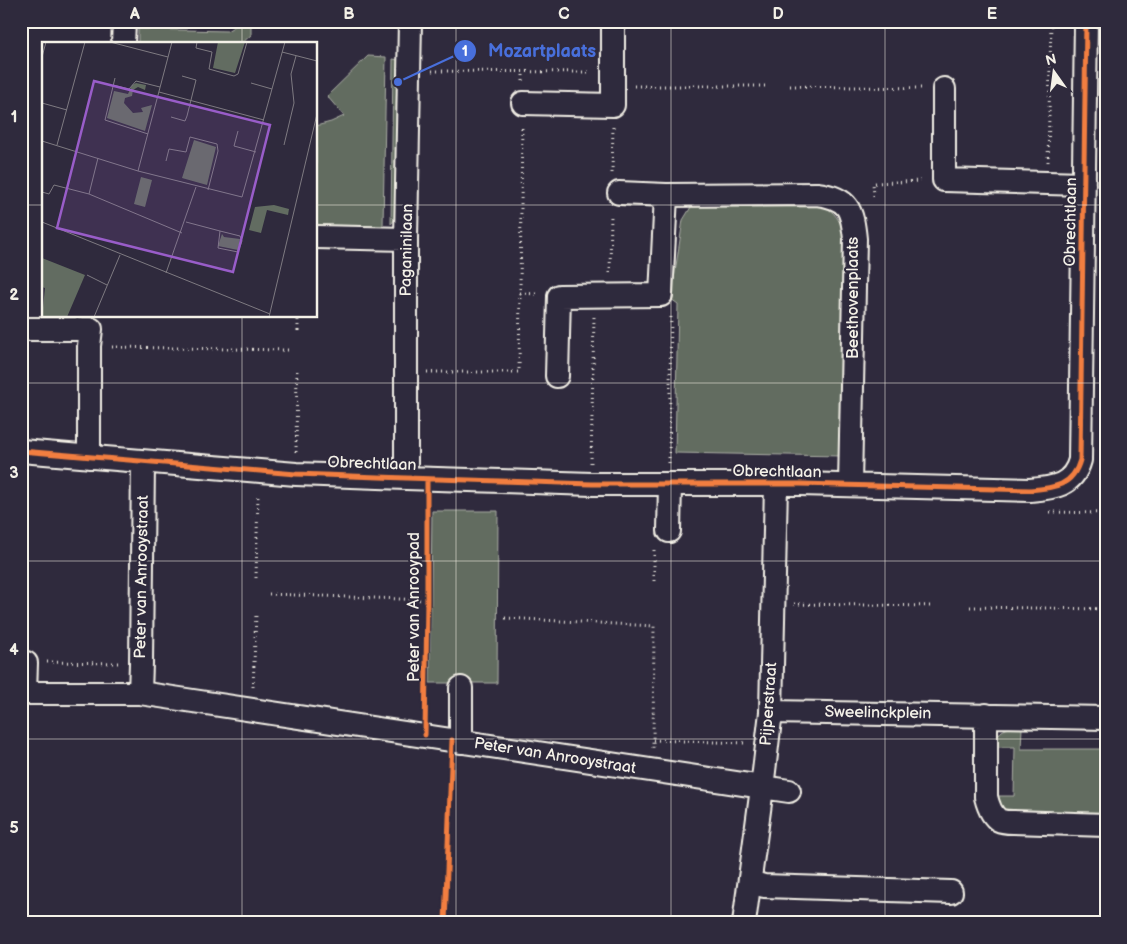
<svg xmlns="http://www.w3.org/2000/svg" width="1127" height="944" font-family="'Balsamiq Sans',sans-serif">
<rect width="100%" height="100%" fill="#2f2a3d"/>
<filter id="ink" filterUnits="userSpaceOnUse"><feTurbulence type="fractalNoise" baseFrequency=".02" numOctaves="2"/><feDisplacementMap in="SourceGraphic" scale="10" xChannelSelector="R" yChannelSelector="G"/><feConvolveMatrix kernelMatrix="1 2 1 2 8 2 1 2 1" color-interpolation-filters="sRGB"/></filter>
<g filter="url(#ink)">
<path fill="#626c61" stroke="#abaea4" d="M 235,21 L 251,21 L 251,35 L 241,44 L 138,44 L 138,29 L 227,31 L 235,26 Z
M 368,56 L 386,57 L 383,226 L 316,225 L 316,126 L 331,122 L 344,116 L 327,96 Z
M 393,59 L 399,60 L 396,218 L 391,224 Z
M 702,202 L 808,203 C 829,207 834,210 843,229 L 841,456 L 675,453 L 678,304 L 671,299 L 683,220 L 691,207 Z
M 432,511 L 498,511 L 497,683 L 430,683 Z
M 1010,728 L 1022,728 L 1021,749 L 1102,749 L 1102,730 L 1106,730 L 1106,815 L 1000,811 L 994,796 L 1014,796 L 1015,747 L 995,747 C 996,736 999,730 1010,728 Z"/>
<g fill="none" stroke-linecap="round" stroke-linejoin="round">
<defs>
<path id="minor" d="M 123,44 L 124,21
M 944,89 L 944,180 L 1084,184
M 523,103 L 613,105 L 613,21
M 619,193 L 666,195
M 316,237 L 406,239
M 21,329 L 91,329 L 89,346 L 89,457
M 557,376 L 559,296 L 661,295 L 666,195 L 817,194 C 849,198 852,210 855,239 L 850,485
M 21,451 L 296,474 L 406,478 L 592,484 L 800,484 L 1030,490 C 1054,488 1073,486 1080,460 L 1086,21
M 406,478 L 406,239 L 410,21
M 669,531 L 670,484
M 21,693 L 140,693 L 789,791
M 25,693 L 26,663
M 140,693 L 141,663 L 143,462
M 771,712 L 1106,718
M 986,715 L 986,797 C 988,805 992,816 999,820 C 1003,822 1009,822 1013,822 L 1106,825
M 461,742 L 461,688
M 750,882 L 764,886 L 951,892
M 744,923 L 762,788 L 771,712 L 776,484"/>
</defs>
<use href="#minor" stroke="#f4f1e8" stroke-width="26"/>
<path stroke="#f4f1e8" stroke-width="3" stroke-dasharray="1 4" stroke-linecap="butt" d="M 432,71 L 591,72
M 523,81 L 523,72
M 634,86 L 766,86
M 790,86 L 922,88
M 22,106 L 23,21
M 1048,162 L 1051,21
M 612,173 L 613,126
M 874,196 L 873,183 L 922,181
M 610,273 L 611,214
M 520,293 L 537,294
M 298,331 L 298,316
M 112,347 L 289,350
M 427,372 L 519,372 L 522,125
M 296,452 L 297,368
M 591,463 L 594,317
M 669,463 L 671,314
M 1050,512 L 1106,513
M 256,578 L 258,494
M 654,581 L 654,547
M 269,594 L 427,600
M 794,604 L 934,606
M 970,607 L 1106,609
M 505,618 L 654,626 L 653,748
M 47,662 L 118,663
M 253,687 L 256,615
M 653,740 L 745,743"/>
<use href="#minor" stroke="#2f2a3d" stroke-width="22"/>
<defs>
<path id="cycleway" d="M 21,451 L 296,474 L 406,478 L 592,484 L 800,484 L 1030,490 C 1054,488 1073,486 1080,460 L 1086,21
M 425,735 L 427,600 L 427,479
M 445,923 L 452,740"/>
</defs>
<use href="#cycleway" stroke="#2f2a3d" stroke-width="8"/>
<use href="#cycleway" stroke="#f27e40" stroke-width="5"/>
</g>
</g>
<path fill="none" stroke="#f4f1e8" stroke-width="1" stroke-opacity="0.55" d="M 242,21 L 242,44M 456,21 L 456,923M 671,21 L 671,923M 885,21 L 885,923M 21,205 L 44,205M 316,205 L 1106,205M 242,316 L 242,923M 21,383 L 1106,383M 21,561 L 1106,561M 21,739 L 1106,739"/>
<g text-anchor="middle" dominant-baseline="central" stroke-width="4" stroke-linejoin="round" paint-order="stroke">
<g font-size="16" fill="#f4f1e8" stroke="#2f2a3d">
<text transform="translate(1071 222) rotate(-89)">Obrechtlaan</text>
<text transform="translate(407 250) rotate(-89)">Paganinilaan</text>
<text transform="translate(853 298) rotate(-90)">Beethovenplaats</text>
<text transform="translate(372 464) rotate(2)">Obrechtlaan</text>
<text transform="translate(777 472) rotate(1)">Obrechtlaan</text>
<text transform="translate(142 577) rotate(-89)">Peter van Anrooystraat</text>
<text transform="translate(414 607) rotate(-90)">Peter van Anrooypad</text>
<text transform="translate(769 704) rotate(-86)">Pijperstraat</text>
<text transform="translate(878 713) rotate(1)">Sweelinckplein</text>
<text transform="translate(555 756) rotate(9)">Peter van Anrooystraat</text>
</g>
</g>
<g transform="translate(42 42)">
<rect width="275" height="275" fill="#2f2a3d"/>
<path d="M 176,0 L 203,0 L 193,31 L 171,26 ZM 94,41 L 104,43 L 103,48 L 96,45 L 91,48 L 90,54 L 83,56 L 82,61 L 91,71 L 101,70 L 99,66 L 110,63 L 103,89 L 65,76 L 72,49 L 86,52 L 90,43 ZM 152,98 L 174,105 L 165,143 L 140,136 ZM 99,135 L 110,138 L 103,165 L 92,162 ZM 232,163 L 247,167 L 246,173 L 225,168 L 219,191 L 207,188 L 213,165 ZM 180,192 L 182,195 L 198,197 L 196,208 L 176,204 ZM 0,216 L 43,233 L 25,275 L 0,275 L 3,246 L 0,245 Z" fill="#626c61"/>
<path fill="none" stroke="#7e7a81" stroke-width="1" d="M 68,0 L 126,15M 155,0 L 154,6 L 170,10 L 167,27 L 192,34 L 196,32 L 205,0M 240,10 L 275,19M 0,15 L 4,0M 73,36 L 63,78 L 106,92M 209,41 L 230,47M 71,43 L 87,47 L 94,39 L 118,45M 117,50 L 222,78M 0,61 L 25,68M 129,75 L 143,79 L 145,74 L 154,38 L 140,34M 196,89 L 192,104 L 214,110M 0,99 L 96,129 L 200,155 L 243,0M 15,103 L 43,0M 242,103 L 252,61 L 249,32 L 254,14M 124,119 L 127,107 L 144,110 L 148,95 L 175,102 L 176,109 L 166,148M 96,129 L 130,0M 0,150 L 7,152 L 12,143 L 47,152 L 140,191M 47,152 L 56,116M 0,180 L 228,272M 144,180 L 178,189 L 198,194 L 200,199 L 196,210 L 176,206 L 178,189M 124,231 L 154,145M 45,233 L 65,243M 52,275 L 78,213M 227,275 L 275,72"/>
<path fill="#995dc9" fill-opacity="0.15" stroke="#995dc9" stroke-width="2.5" d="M 52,39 L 228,83 L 191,230 L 15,186 Z"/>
<rect width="275" height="275" fill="none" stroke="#f4f1e8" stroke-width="2.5"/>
</g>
<path fill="none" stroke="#486fdb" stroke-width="2" d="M398 82L465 51"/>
<g fill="#486fdb" stroke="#2f2a3d" stroke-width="2">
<circle cx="398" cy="82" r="5"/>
<circle cx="465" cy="51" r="12"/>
</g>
<g font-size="15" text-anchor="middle" font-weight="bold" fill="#fff">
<text x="465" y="56">1</text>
</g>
<g font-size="18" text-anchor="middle" font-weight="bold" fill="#486fdb" stroke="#2f2a3d" stroke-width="4" stroke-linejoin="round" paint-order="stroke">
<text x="542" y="57">Mozartplaats</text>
</g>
<rect width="1127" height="944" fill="none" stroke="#2f2a3d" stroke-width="55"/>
<g transform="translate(1054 72) rotate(346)" stroke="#2f2a3d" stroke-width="4" paint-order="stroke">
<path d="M0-4L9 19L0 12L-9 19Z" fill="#f4f1e8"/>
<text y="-8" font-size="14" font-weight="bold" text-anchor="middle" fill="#f4f1e8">N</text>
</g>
<rect x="28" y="28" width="1072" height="888" fill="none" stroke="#f4f1e8" stroke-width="2"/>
<g font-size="16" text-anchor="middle" font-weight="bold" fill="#f4f1e8">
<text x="135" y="19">A</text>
<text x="349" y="19">B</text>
<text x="564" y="19">C</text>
<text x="778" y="19">D</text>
<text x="992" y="19">E</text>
<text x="14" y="122">1</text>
<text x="14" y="300">2</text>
<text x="14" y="478">3</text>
<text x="14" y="655">4</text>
<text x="14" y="833">5</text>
</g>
</svg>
